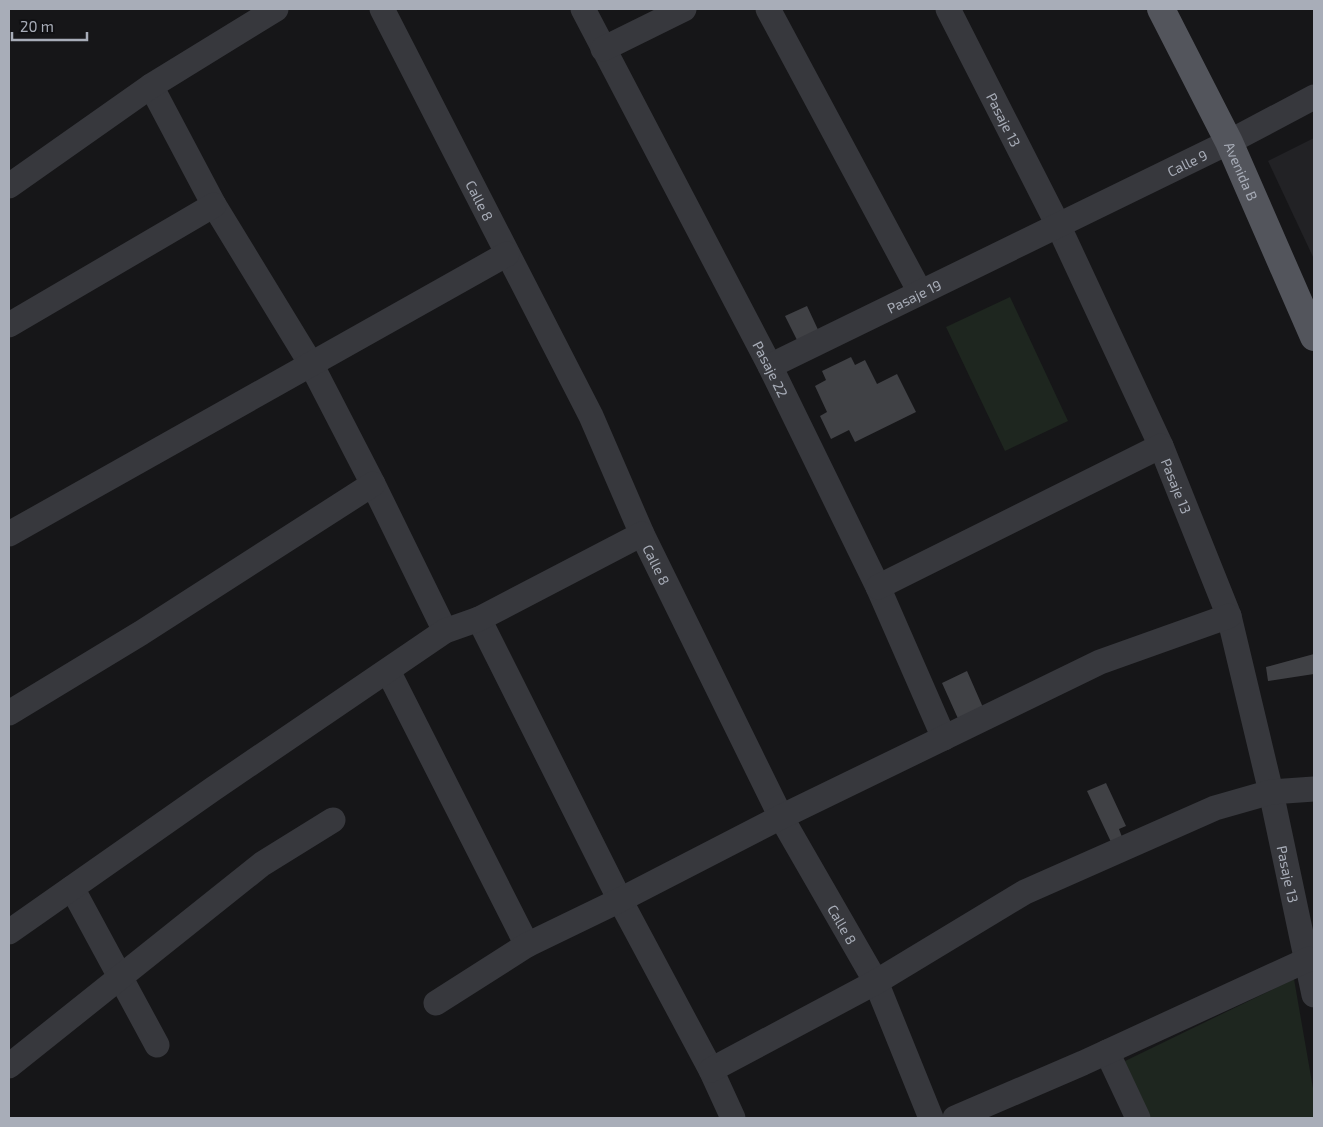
<svg xmlns="http://www.w3.org/2000/svg" width="1323" height="1127" font-family="'Exo 2',sans-serif">
<rect width="100%" height="100%" fill="#161618"/>
<path fill="#222225" d="M 1314,138 L 1314,259 L 1268,161 Z"/>
<path fill="#1e261f" d="M 1010,297 L 1068,421 L 1005,451 L 946,327 Z
M 1294,979 L 1314,1094 L 1314,1118 L 1148,1118 L 1123,1062 Z"/>
<path fill="#404145" d="M 807,306 L 820,334 L 799,344 L 785,316 Z
M 851,357 L 855,365 L 865,360 L 877,384 L 897,374 L 916,412 L 855,442 L 849,430 L 831,439 L 820,416 L 827,412 L 815,386 L 826,380 L 822,371 Z
M 1314,654 L 1314,674 L 1268,681 L 1266,667 Z
M 967,671 L 985,712 L 960,723 L 942,683 Z
M 1106,783 L 1126,826 L 1119,829 L 1122,837 L 1111,842 L 1087,791 Z"/>
<g fill="none" stroke-linecap="round" stroke-linejoin="round">
<g stroke="#37383d" stroke-width="25">
<path id="s1" d="M 382,9 L 591,416 L 642,534 L 781,817 L 876,982 L 931,1118"/>
<path id="s2" d="M 583,9 L 770,366 L 878,587 L 944,738"/>
<path d="M 768,9 L 920,292"/>
<path id="s3" d="M 948,9 L 1058,225 L 1161,446 L 1229,616 L 1271,792 L 1314,995"/>
<path d="M 603,49 L 684,9"/>
<path d="M 151,86 L 214,205 L 311,364 L 373,484 L 445,631"/>
<path d="M 9,186 L 151,86 L 276,9"/>
<path d="M 9,325 L 214,205"/>
<path id="s4" d="M 770,366 L 1229,142 L 1314,97"/>
<path d="M 9,534 L 507,254"/>
<path d="M 878,587 L 1161,446"/>
<path d="M 479,619 L 620,900 L 711,1070 L 733,1118"/>
<path d="M 388,671 L 527,945"/>
<path d="M 9,713 L 141,633 L 373,484"/>
<path d="M 72,888 L 157,1045"/>
<path d="M 9,932 L 213,789 L 445,631 L 479,619 L 642,534"/>
<path d="M 436,1003 L 527,945 L 620,900 L 781,817 L 1100,662 L 1229,616"/>
<path d="M 1107,1052 L 1138,1118"/>
<path d="M 9,1066 L 262,864 L 333,820"/>
<path d="M 711,1070 L 876,982 L 1025,892 L 1215,808 L 1271,792 L 1314,789"/>
<path d="M 955,1118 L 1083,1063 L 1309,959"/>
</g>
<path stroke="#53555c" stroke-width="28" id="s5" d="M 1161,9 L 1229,142 L 1314,337"/>
</g>
<g text-anchor="middle" dominant-baseline="central" stroke-width="4" stroke-linejoin="round" paint-order="stroke">
<g font-size="14" fill="#a8adb8" stroke="#111113">
<text stroke="none"><textPath href="#s3" startOffset="124">Pasaje 13</textPath></text>
<text stroke="none"><textPath href="#s4" startOffset="464">Calle 9</textPath></text>
<text stroke="none"><textPath href="#s5" startOffset="181">Avenida B</textPath></text>
<text stroke="none"><textPath href="#s1" startOffset="215">Calle 8</textPath></text>
<text stroke="none"><textPath href="#s4" startOffset="160">Pasaje 19</textPath></text>
<text stroke="none"><textPath href="#s2" startOffset="406">Pasaje 22</textPath></text>
<text stroke="none"><textPath href="#s3" startOffset="529">Pasaje 13</textPath></text>
<text stroke="none"><textPath href="#s1" startOffset="620">Calle 8</textPath></text>
<text stroke="none"><textPath href="#s3" startOffset="934">Pasaje 13</textPath></text>
<text stroke="none"><textPath href="#s1" startOffset="1025">Calle 8</textPath></text>
</g>
</g>
<rect width="1323" height="1127" fill="none" stroke="#a8adb8" stroke-width="20"/>
<path d="M12 32v8h75v-8" fill="none" stroke="#a8adb8" stroke-width="2.5"/>
<text x="20" y="32" font-size="15" fill="#a8adb8" stroke="#111113" stroke-width="4" paint-order="stroke">20 m</text>
</svg>
